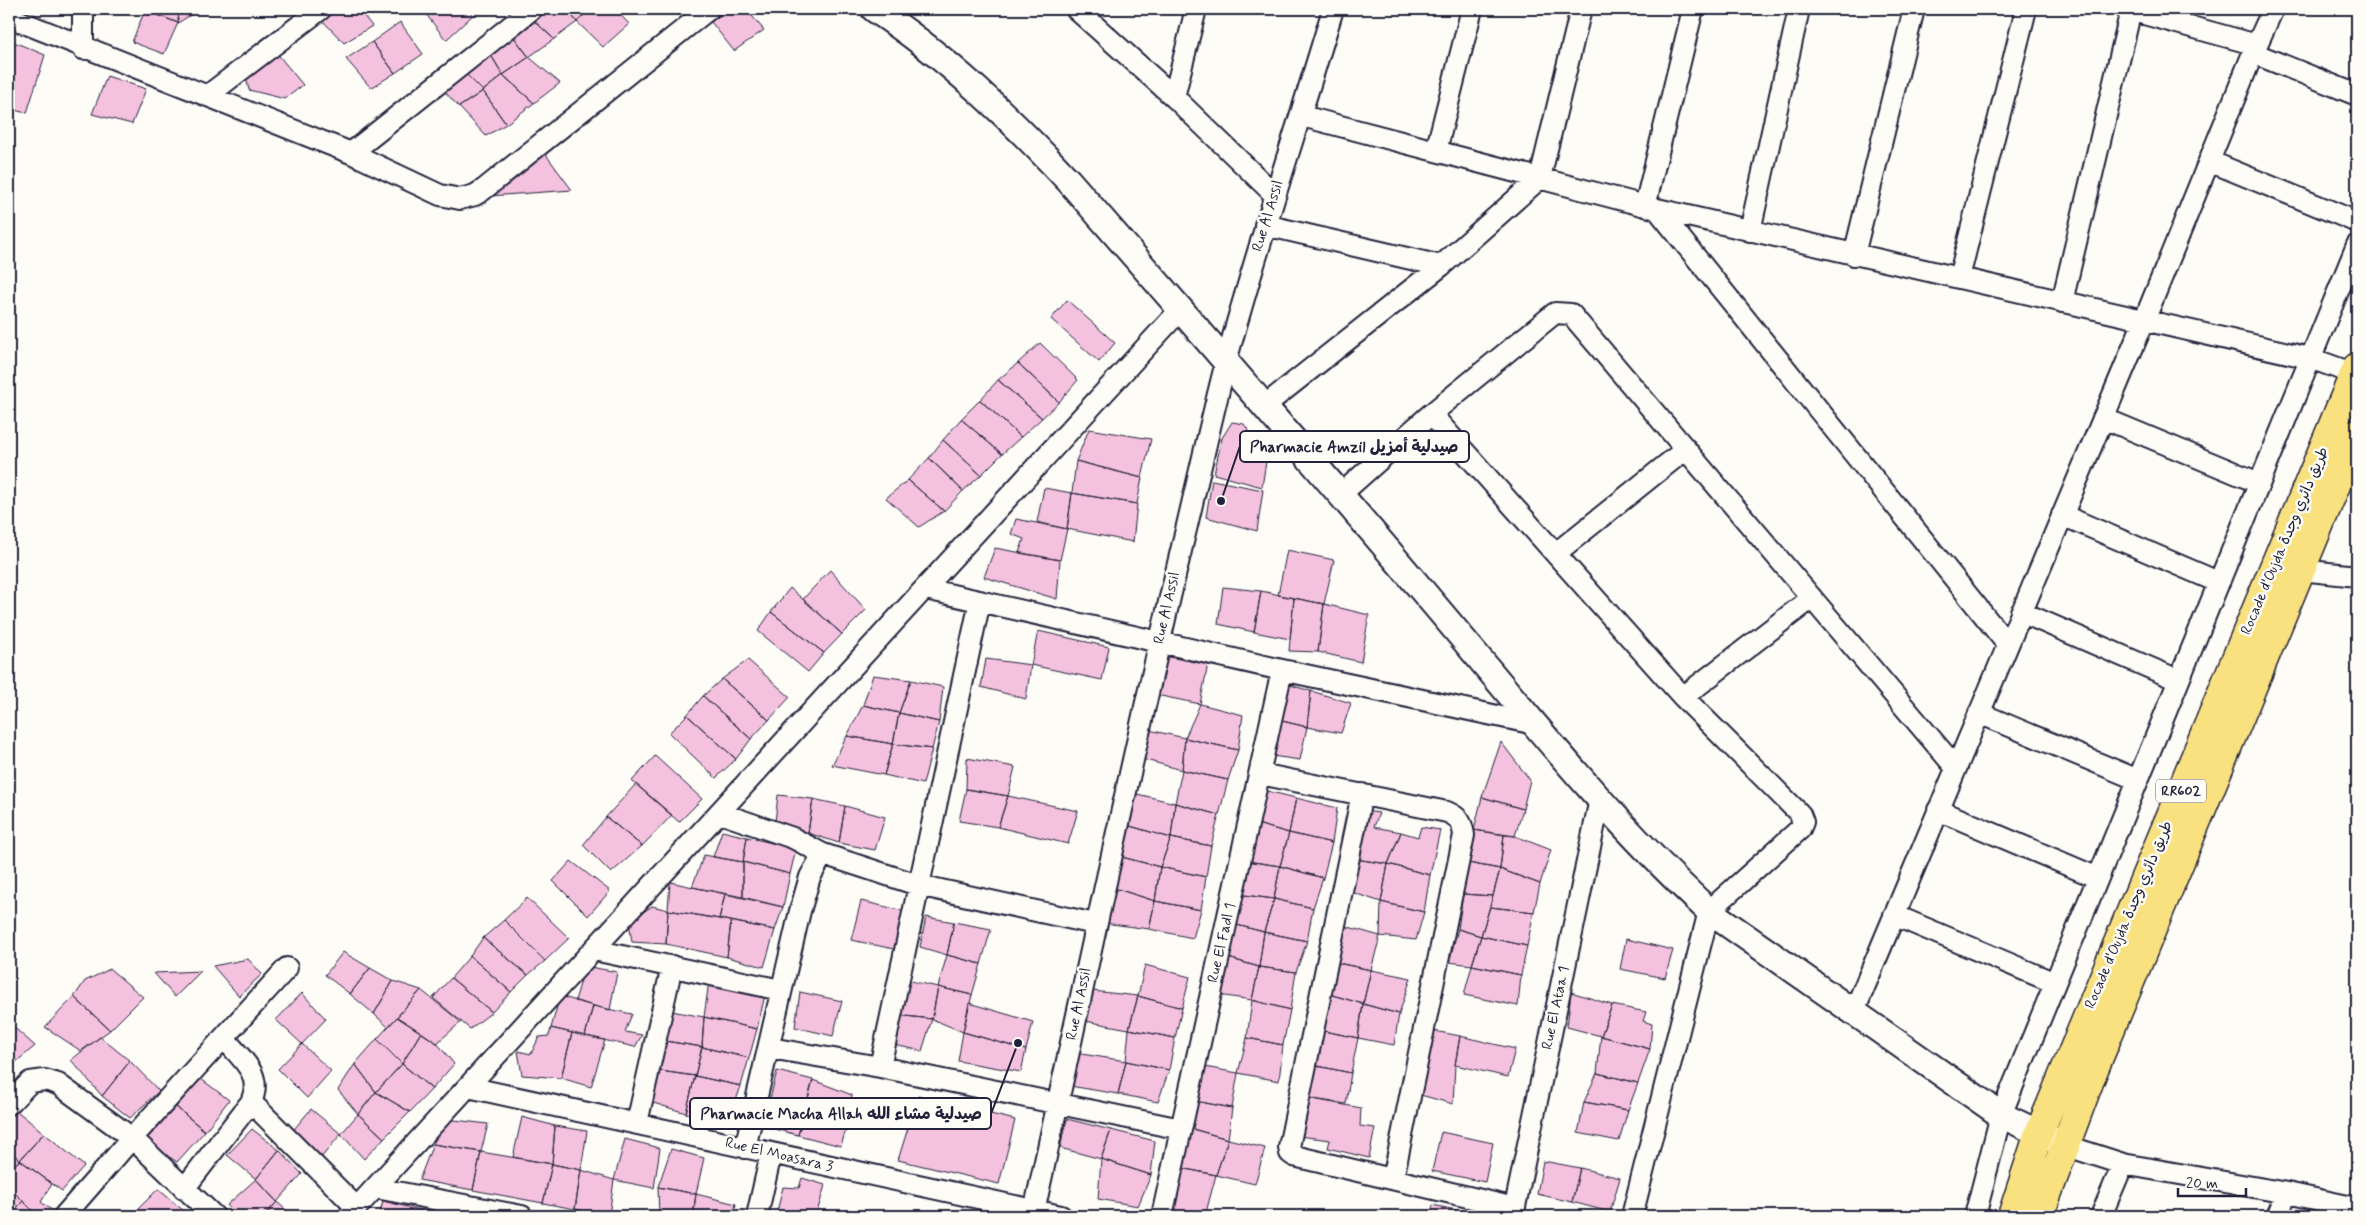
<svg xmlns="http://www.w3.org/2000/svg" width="2366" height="1225" font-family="Mynerve,'Playpen Sans Arabic',sans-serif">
<rect width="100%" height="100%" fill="#fdfcf7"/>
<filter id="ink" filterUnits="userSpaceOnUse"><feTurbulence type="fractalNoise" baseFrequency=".02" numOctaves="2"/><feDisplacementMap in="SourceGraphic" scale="10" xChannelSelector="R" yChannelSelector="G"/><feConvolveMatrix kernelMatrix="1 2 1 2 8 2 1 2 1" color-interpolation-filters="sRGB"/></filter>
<g filter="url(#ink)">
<path fill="#f4c1df" stroke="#22223b" d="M 89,9 L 106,9 L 90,20 Z
M 143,9 L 179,9 L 178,23 L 145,10 Z
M 179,9 L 200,9 L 178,23 Z
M 336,9 L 358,9 L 372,26 L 344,43 L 322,20 Z
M 422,9 L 467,9 L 473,15 L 446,40 Z
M 539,9 L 567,9 L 577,22 L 554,39 L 530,17 Z
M 567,9 L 590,9 L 577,22 Z
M 590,9 L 615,9 L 629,24 L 603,47 L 577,22 Z
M 729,9 L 746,9 L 764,30 L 734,51 L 711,22 Z
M 145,10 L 178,23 L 164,54 L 132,42 Z
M 530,17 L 554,39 L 529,57 L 510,32 Z
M 400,22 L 423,54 L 395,73 L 372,42 Z
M 510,32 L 529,57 L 503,75 L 486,47 Z
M 14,42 L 45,55 L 27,113 L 9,109 L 9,58 Z
M 372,42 L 395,73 L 371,88 L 346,59 Z
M 486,47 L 503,75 L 483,91 L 463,71 Z
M 275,51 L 303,85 L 285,99 L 249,90 L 246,77 Z
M 529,57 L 560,83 L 534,103 L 503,75 Z
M 463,71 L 483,91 L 459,107 L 444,91 Z
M 503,75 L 534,103 L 506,124 L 483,91 Z
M 107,76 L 146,89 L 132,124 L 92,114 Z
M 483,91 L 506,124 L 486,136 L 459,107 Z
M 544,152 L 572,190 L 476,197 Z
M 1067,300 L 1115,343 L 1099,362 L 1051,319 Z
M 1040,343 L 1078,380 L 1059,402 L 1018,363 Z
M 1018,363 L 1059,402 L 1042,418 L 998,380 Z
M 998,380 L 1042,418 L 1021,437 L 980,400 Z
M 980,400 L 1021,437 L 1002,454 L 961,419 Z
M 961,419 L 1002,454 L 981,475 L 943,440 Z
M 1232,422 L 1244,424 L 1267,455 L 1262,487 L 1214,474 L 1222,438 Z
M 1089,429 L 1151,439 L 1142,478 L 1076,461 Z
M 943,440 L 981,475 L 963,491 L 929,458 Z
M 929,458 L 963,491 L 944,511 L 908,480 Z
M 1076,461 L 1142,478 L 1137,504 L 1072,493 Z
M 908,480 L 944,511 L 919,527 L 886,498 Z
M 1212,480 L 1263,490 L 1257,531 L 1206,517 Z
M 1044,488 L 1072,493 L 1067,529 L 1037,522 Z
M 1072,493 L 1137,504 L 1133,542 L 1067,529 Z
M 1016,519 L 1067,529 L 1060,560 L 1019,553 L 1024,539 L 1011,534 Z
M 995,548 L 1060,560 L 1057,599 L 984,577 Z
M 1287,550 L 1334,560 L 1324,604 L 1278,595 Z
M 830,570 L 866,610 L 842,634 L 803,599 Z
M 1223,587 L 1261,591 L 1254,632 L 1218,624 Z
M 790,588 L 842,634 L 824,653 L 771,612 Z
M 1261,591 L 1294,598 L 1290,639 L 1254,632 Z
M 1294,598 L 1324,604 L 1318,652 L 1289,651 Z
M 1324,604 L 1369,615 L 1361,662 L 1318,652 Z
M 771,612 L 824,653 L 808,672 L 758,631 Z
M 1038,631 L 1109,647 L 1102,680 L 1031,665 Z
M 1168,657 L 1208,664 L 1200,704 L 1156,695 Z
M 986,659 L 1031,665 L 1026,699 L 981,687 Z
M 748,660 L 790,697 L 769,720 L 722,679 Z
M 873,675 L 911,680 L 899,713 L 863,705 Z
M 722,679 L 769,720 L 751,739 L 703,696 Z
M 911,680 L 943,687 L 939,722 L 899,713 Z
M 1283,683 L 1311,691 L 1307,727 L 1278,720 Z
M 1311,691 L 1351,703 L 1341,733 L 1307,727 Z
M 703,696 L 751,739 L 736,759 L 687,715 Z
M 1200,704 L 1243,715 L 1238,750 L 1185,738 Z
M 863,705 L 899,713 L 893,744 L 847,736 Z
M 899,713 L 939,722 L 932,749 L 893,744 Z
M 687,715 L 736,759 L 716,778 L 669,733 Z
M 1278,720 L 1307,727 L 1300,760 L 1272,756 Z
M 1149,730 L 1185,738 L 1182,770 L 1142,759 Z
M 847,736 L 893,744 L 884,775 L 832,765 Z
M 1185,738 L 1238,750 L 1228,780 L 1182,770 Z
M 1501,742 L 1530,780 L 1523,809 L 1482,797 Z
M 893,744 L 932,749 L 923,784 L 884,775 Z
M 655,756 L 702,799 L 679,822 L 632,781 Z
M 967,758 L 1015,767 L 1008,796 L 966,789 Z
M 1182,770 L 1228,780 L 1219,815 L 1175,803 Z
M 636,784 L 672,815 L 642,846 L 606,817 Z
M 966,789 L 1008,796 L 998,827 L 959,821 Z
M 1263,790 L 1296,798 L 1289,833 L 1257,824 Z
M 1133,793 L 1175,803 L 1171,838 L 1130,826 Z
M 778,795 L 813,799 L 808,833 L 775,822 Z
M 1008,796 L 1078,811 L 1068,844 L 998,827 Z
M 1482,797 L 1523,809 L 1515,836 L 1474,830 Z
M 1296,798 L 1337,808 L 1332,843 L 1289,833 Z
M 813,799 L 845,806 L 839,843 L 808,833 Z
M 1175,803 L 1219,815 L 1211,846 L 1171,838 Z
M 845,806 L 885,817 L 875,850 L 839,843 Z
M 1365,811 L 1379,813 L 1374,827 L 1401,832 L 1388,864 L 1355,859 Z
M 606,817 L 642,846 L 611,873 L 583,845 Z
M 1257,824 L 1289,833 L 1280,866 L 1247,861 Z
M 1130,826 L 1171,838 L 1160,867 L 1118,856 Z
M 1421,827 L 1440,830 L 1430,875 L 1388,864 L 1401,832 L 1418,837 Z
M 1474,830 L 1504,835 L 1500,869 L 1468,863 Z
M 722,831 L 747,837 L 743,862 L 713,857 Z
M 1289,833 L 1332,843 L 1323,878 L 1280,866 Z
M 1504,835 L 1515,836 L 1551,850 L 1540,884 L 1500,869 Z
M 747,837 L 796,849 L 790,874 L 743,862 Z
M 1171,838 L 1211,846 L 1206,877 L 1160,867 Z
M 704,855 L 743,862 L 743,897 L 692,887 Z
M 1118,856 L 1160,867 L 1155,901 L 1114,888 Z
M 1355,859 L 1388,864 L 1381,902 L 1351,892 Z
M 571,861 L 610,891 L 588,916 L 553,881 Z
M 1247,861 L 1280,866 L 1274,899 L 1237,894 Z
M 743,862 L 790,874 L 783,907 L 743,897 Z
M 1468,863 L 1500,869 L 1493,896 L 1463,894 Z
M 1388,864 L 1430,875 L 1424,912 L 1381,902 Z
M 1280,866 L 1323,878 L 1313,908 L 1274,899 Z
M 1160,867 L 1206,877 L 1201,910 L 1155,901 Z
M 1500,869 L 1540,884 L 1534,912 L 1490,907 Z
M 670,882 L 725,894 L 719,919 L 668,910 Z
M 1114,888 L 1155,901 L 1149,929 L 1104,923 Z
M 725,894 L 783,907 L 775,930 L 719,919 Z
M 1237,894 L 1274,899 L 1264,932 L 1233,924 Z
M 1463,894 L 1493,896 L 1481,936 L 1458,929 Z
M 527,898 L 569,938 L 545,961 L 504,920 Z
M 1274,899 L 1313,908 L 1307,941 L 1264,932 Z
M 861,901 L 904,911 L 894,949 L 851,940 Z
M 1155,901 L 1201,910 L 1193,938 L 1149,929 Z
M 1381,902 L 1424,912 L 1416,940 L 1380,936 Z
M 652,906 L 668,910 L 666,944 L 632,942 L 629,922 Z
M 1490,907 L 1534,912 L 1527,946 L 1481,936 Z
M 668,910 L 731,921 L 727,957 L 666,944 Z
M 926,917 L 954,922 L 947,955 L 920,947 Z
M 504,920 L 545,961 L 528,975 L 483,938 Z
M 731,921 L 775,930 L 764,967 L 727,957 Z
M 954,922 L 991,929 L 981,964 L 947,955 Z
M 1233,924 L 1264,932 L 1259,967 L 1225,957 Z
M 1345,926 L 1380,936 L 1371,970 L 1333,962 Z
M 1458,929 L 1481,936 L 1472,965 L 1449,962 Z
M 1264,932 L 1307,941 L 1296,972 L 1259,967 Z
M 1481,936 L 1527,946 L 1521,975 L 1472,965 Z
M 483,938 L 528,975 L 511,992 L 470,956 Z
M 1626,939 L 1673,950 L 1665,978 L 1620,969 Z
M 343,952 L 370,968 L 350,994 L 325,975 Z
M 947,955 L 981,964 L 972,995 L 938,987 Z
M 470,956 L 511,992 L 492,1012 L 451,978 Z
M 1225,957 L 1259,967 L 1252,1000 L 1218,995 Z
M 248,959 L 262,974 L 239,996 L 213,966 Z
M 1333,962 L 1371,970 L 1363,1004 L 1329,994 Z
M 1145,965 L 1190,977 L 1182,1008 L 1138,996 Z
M 1472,965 L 1521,975 L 1518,1006 L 1464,995 Z
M 585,966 L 617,972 L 610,1010 L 575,1001 Z
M 1259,967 L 1296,972 L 1290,1010 L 1252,1000 Z
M 370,968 L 393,981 L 374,1014 L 350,994 Z
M 110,969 L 143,997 L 110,1030 L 74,997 L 85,981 Z
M 1371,970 L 1411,978 L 1399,1014 L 1363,1004 Z
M 201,971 L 175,997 L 154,973 Z
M 451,978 L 492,1012 L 470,1029 L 433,998 Z
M 906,980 L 938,987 L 932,1019 L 896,1015 Z
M 393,981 L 421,990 L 388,1027 L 374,1014 Z
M 709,981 L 765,995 L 757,1029 L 704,1017 Z
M 938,987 L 972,995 L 963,1032 L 932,1019 Z
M 421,990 L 461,1022 L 437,1043 L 397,1017 Z
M 1092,991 L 1138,996 L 1129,1029 L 1085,1021 Z
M 800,992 L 842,1001 L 833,1036 L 795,1027 Z
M 1571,992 L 1612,1005 L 1601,1036 L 1567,1027 Z
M 302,993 L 326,1019 L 302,1044 L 276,1020 Z
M 1329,994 L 1363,1004 L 1358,1038 L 1319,1030 Z
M 560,996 L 593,1006 L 585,1036 L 551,1028 Z
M 1138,996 L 1182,1008 L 1175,1038 L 1129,1029 Z
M 74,997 L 110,1030 L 81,1051 L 45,1027 Z
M 1252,1000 L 1290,1010 L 1283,1045 L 1247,1038 Z
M 969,1003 L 1033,1022 L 1026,1050 L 963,1032 Z
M 1363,1004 L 1399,1014 L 1394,1045 L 1358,1038 Z
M 1612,1005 L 1646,1012 L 1643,1021 L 1652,1024 L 1650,1049 L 1601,1036 Z
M 593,1006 L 632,1014 L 625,1032 L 642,1035 L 635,1047 L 585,1036 Z
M 666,1010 L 704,1017 L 702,1047 L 659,1040 Z
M 896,1015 L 932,1019 L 922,1051 L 890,1044 Z
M 397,1017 L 421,1032 L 402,1064 L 377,1039 Z
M 704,1017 L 757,1029 L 749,1058 L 702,1047 Z
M 9,1023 L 35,1046 L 9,1068 Z
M 551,1028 L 572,1033 L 561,1078 L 522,1075 L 518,1051 L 531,1054 L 539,1037 L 549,1036 Z
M 1129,1029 L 1175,1038 L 1169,1070 L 1126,1061 Z
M 1319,1030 L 1358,1038 L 1351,1073 L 1313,1065 Z
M 1434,1031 L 1460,1036 L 1455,1065 L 1453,1104 L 1417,1094 Z
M 421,1032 L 437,1043 L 454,1064 L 432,1089 L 402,1064 Z
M 963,1032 L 1026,1050 L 1021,1072 L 958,1061 Z
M 572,1033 L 605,1040 L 591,1087 L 561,1078 Z
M 1460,1036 L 1515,1049 L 1508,1077 L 1455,1065 Z
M 1601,1036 L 1650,1049 L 1638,1083 L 1597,1073 Z
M 100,1037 L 130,1061 L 102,1096 L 71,1060 Z
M 1247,1038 L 1283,1045 L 1279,1081 L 1238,1073 Z
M 377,1039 L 402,1064 L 376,1092 L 355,1064 Z
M 659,1040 L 702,1047 L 695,1076 L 653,1070 Z
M 302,1044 L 331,1071 L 307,1098 L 278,1069 Z
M 702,1047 L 749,1058 L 741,1086 L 695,1076 Z
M 1075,1053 L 1126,1061 L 1118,1094 L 1070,1086 Z
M 130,1061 L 159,1091 L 130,1118 L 102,1096 Z
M 1126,1061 L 1169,1070 L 1158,1102 L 1118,1094 Z
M 355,1064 L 376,1092 L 358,1114 L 338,1090 Z
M 402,1064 L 432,1089 L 410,1112 L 376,1092 Z
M 1313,1065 L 1351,1073 L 1346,1104 L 1307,1098 Z
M 1199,1066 L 1238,1073 L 1232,1108 L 1195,1101 Z
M 653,1070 L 695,1076 L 686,1113 L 650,1102 Z
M 777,1071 L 813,1080 L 805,1109 L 770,1099 Z
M 1597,1073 L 1638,1083 L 1628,1110 L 1584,1102 Z
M 695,1076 L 741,1086 L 729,1121 L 686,1113 Z
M 201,1079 L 229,1100 L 205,1131 L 176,1107 Z
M 813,1080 L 852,1095 L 849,1119 L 805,1109 Z
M 376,1092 L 410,1112 L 384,1138 L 358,1114 Z
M 918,1096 L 1015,1120 L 999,1184 L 898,1160 Z
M 1307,1098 L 1361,1108 L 1360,1126 L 1375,1128 L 1369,1158 L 1328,1148 L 1330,1140 L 1299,1136 Z
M 770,1099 L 805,1109 L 798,1135 L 762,1126 Z
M 1195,1101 L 1232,1108 L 1228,1139 L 1189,1128 Z
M 1584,1102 L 1628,1110 L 1619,1141 L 1578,1133 Z
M 12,1107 L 44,1133 L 20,1160 L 9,1149 L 9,1111 Z
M 176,1107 L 205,1131 L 177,1162 L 145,1141 Z
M 311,1109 L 341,1134 L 320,1159 L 290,1134 Z
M 805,1109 L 849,1119 L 841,1146 L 798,1135 Z
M 358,1114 L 384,1138 L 364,1159 L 341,1134 Z
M 522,1117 L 555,1126 L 552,1164 L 513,1157 Z
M 446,1119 L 488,1124 L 481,1152 L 433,1144 Z
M 1067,1119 L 1111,1130 L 1101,1159 L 1060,1148 Z
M 555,1126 L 587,1131 L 581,1170 L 552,1164 Z
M 1189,1128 L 1228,1139 L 1216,1175 L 1181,1168 Z
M 252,1129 L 279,1150 L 256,1179 L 227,1155 Z
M 1111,1130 L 1155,1141 L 1151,1175 L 1101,1159 Z
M 1441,1132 L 1493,1143 L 1485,1182 L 1432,1171 Z
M 44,1133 L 84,1166 L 62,1191 L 20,1160 Z
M 625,1139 L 660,1148 L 654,1188 L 614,1180 Z
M 1228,1139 L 1265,1148 L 1255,1184 L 1216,1175 Z
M 433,1144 L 481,1152 L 473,1190 L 419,1180 Z
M 9,1149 L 20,1160 L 9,1170 Z
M 671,1149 L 704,1158 L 696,1194 L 658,1187 Z
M 279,1150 L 302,1174 L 277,1202 L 256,1179 Z
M 481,1152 L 552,1164 L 543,1203 L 473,1190 Z
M 1101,1159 L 1151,1175 L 1138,1206 L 1098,1199 Z
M 20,1160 L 52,1184 L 41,1202 L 54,1212 L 38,1216 L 9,1187 L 9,1170 Z
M 1543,1161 L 1580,1168 L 1572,1202 L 1537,1194 Z
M 552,1164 L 581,1170 L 575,1209 L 543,1203 Z
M 1181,1168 L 1216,1175 L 1205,1216 L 1173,1213 Z
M 1580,1168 L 1620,1178 L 1610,1212 L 1572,1202 Z
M 581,1170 L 614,1180 L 609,1216 L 575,1209 Z
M 802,1178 L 825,1185 L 816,1216 L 776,1216 L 783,1187 L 799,1188 Z
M 256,1179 L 277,1202 L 264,1216 L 237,1216 L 227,1205 Z
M 9,1187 L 23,1201 L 9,1216 Z
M 658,1187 L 696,1194 L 693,1216 L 659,1216 Z
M 158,1189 L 184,1211 L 180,1216 L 131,1216 Z
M 696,1194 L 736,1204 L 733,1216 L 693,1216 Z
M 23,1201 L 38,1216 L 9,1216 Z
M 383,1201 L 424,1211 L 423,1216 L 379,1216 Z
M 277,1202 L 293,1216 L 264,1216 Z
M 1433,1205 L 1483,1216 L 1430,1216 Z
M 184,1211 L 190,1216 L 180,1216 Z"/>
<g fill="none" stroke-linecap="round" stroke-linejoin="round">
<defs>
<path id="minor" d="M 83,9 L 83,49
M 1076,9 L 1174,97 L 1274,194
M 2126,9 L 2257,45
M 9,17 L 351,153 L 440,195 L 460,199 L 475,195 L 483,190 L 709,9
M 2253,53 L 2357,95
M 207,96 L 321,9
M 1174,97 L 1196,9
M 1302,116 L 1657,209 L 2310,358 L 2357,375
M 1436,151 L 1472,9
M 351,153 L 532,9
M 2209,161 L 2357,222
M 1645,206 L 1693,9
M 1657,209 L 2007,644
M 1265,225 L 1441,266
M 1750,231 L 1799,9
M 1854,255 L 1914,9
M 1959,278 L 2026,9
M 2062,302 L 2131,10
M 1264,406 L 1441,266 L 1540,178 L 1581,9
M 1431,414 L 1683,697 L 1800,814 L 1803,822 L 1800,829 L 1709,911 L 1632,1216
M 2103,418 L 2259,483
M 1341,494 L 1431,414 L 1555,313 L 1571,314 L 1956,768
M 2062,515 L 2218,582
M 1556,553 L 1686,449
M 2300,570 L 2357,576
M 926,589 L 1282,670 L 1535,724
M 2021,612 L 2178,680
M 1683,697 L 1812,598
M 1979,713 L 2138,780
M 1260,774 L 1447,812 C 1459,817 1462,822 1464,835 L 1393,1179
M 1362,794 L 1289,1147 L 1290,1153 L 1294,1156 L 1515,1208
M 1938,810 L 2098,878
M 720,813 L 793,838 L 823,854 L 918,885 L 1095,924
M 1894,915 L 2055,983
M 594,950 L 781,990
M 1853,1014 L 2144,321 L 2253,53 L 2273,9
M 770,1048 L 880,1067 L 1181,1129
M 880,1067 L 980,601
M 468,1087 L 1061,1216
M 251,1102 L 357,1208
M 9,1104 L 30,1082 L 45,1080 L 58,1084 L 132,1138 L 214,1216
M 637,1123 L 672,966
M 2064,1145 L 2123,1164 L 2287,1193 L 2357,1208
M 745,1148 L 800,911 L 810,877 L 823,854
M 376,1188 L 522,1216
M 184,1189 L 251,1102 C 264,1074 241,1059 224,1038
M 64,1216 L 132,1138 L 287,968
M 349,1216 L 1180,310
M 757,1216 L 771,1154
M 1033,1216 C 1083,990 1130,764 1184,538 C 1198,480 1211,420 1226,362 C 1258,243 1298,127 1333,9
M 1162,1216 L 1282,670
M 1513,1216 L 1600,799
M 1975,1216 L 2001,1115 L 2357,245
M 2101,1216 L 2123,1164
M 2277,1216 L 2287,1193"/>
<path id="tertiary" d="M 874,9 C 946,56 1010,118 1068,180 C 1190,320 1312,460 1432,602 C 1521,707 1607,817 1709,911 L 2001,1115 L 2064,1145"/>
<path id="trunk" d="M 2012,1216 L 2039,1133 L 2357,367
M 2039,1216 L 2092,1074 L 2357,434"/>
</defs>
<use href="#minor" stroke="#22223b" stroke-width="24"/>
<use href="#tertiary" stroke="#22223b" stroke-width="29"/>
<use href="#trunk" stroke="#22223b" stroke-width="31"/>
<use href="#minor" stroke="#fdfcf7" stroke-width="20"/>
<use href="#tertiary" stroke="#fdfcf7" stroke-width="25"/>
<use href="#trunk" stroke="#fae180" stroke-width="28"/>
</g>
</g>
<g text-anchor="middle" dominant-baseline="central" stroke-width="5" stroke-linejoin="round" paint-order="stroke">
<rect fill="#fdfcf7" stroke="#646373" stroke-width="1" x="2156" y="779.5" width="50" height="23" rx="4"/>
<g font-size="14" font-weight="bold" fill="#22223b">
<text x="2181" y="791">RR602</text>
</g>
<g font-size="15" fill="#22223b" stroke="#fdfcf7">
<text transform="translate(1268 216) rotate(-73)">Rue Al Assil</text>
<text transform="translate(2285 541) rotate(-67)">Rocade d'Oujda طريق دائري وجدة</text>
<text transform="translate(1167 608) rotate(-77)">Rue Al Assil</text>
<text transform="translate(2129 915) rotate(-67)">Rocade d'Oujda طريق دائري وجدة</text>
<text transform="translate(1222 943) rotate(-77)">Rue El Fadl 1</text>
<text transform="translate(1079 1004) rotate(-78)">Rue Al Assil</text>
<text transform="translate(1556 1008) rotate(-78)">Rue El Ataa 1</text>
<text transform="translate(779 1155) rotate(13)">Rue El Moasara 3</text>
</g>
</g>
<path fill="none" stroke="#22223b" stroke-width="2" d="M1221 501L1240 446M1018 1043L991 1114"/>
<g fill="#22223b" stroke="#fdfcf7" stroke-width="2">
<circle cx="1221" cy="501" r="5"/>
<circle cx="1018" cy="1043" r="5"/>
</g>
<g fill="#fdfcf7" stroke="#22223b" stroke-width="2">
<rect x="1240" y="431" width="229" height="31" rx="5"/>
<rect x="690" y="1098" width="301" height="31" rx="5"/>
</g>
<g font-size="16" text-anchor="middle" font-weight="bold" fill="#22223b">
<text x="1354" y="452">Pharmacie Amzil صيدلية أمزيل</text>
<text x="841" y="1119">Pharmacie Macha Allah صيدلية مشاء الله</text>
</g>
<rect width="2366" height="1225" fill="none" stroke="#fdfcf7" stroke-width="30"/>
<rect x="15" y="15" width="2336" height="1195" fill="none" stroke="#22223b" stroke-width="2" filter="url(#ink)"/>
<path d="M2178 1188v8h68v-8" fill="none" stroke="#22223b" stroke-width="2.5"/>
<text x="2186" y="1188" font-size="15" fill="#22223b" stroke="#fdfcf7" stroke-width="4" paint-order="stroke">20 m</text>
</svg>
